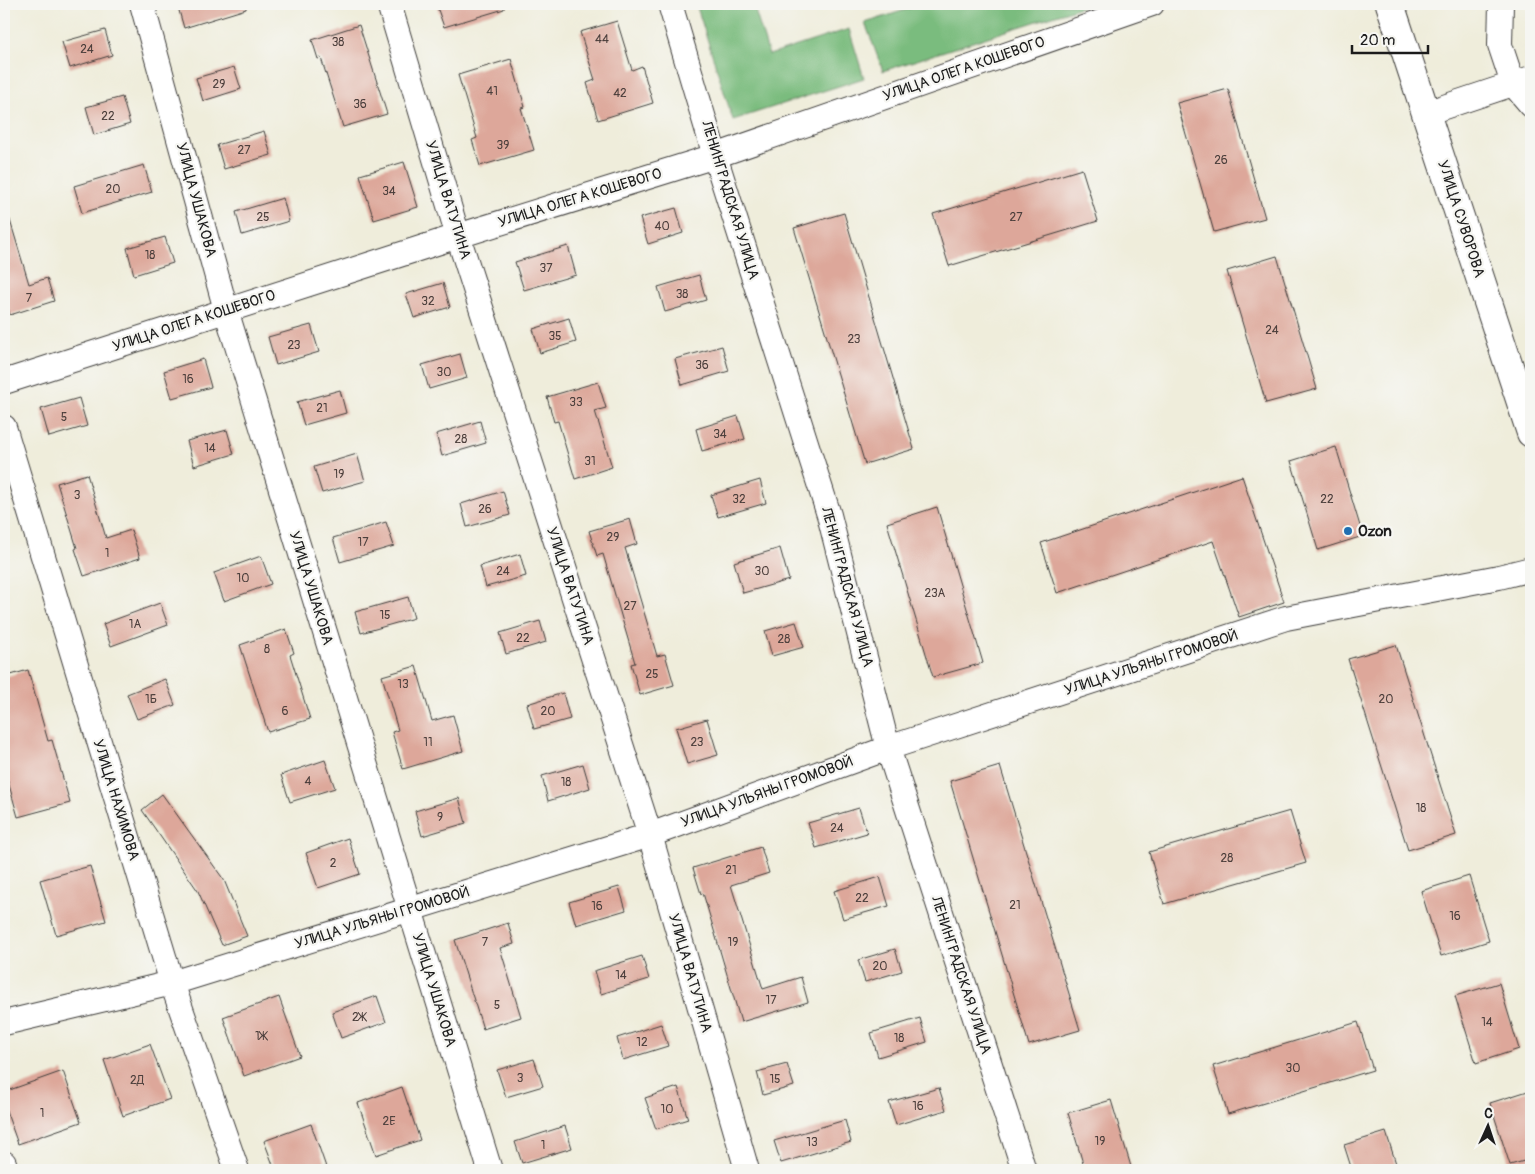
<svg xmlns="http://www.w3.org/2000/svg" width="1535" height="1174" font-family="Pangolin,sans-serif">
<rect width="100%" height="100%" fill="#f6f6f2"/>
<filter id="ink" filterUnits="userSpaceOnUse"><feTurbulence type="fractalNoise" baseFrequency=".02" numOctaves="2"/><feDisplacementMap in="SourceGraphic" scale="10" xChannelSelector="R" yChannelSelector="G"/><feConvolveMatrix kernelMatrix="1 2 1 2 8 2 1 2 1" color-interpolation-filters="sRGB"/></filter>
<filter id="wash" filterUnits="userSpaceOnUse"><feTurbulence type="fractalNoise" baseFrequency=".0096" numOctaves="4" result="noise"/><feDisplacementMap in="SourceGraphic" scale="20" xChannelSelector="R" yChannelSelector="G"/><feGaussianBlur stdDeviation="1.12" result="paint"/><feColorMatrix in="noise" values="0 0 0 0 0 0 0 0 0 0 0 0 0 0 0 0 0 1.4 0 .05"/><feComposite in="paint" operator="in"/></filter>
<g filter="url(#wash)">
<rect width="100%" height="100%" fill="#efeddb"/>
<path fill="#7abc7e" stroke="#4b6c4d" d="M 696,4 L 753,4 L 769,55 L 849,29 L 864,78 L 733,120 Z
M 923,4 L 1090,4 L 883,71 L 865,23 Z"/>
<g id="blocks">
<path fill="#dda79a" d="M 189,4 L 246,4 L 246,9 L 184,28 L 178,7 Z
M 436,4 L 504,4 L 504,9 L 444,27 Z
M 617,21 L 632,70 L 642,66 L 653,103 L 598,120 L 587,83 L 595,80 L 580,32 Z
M 359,25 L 387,114 L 343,127 L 321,58 L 318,59 L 312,40 Z
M 105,30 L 112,55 L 70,68 L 62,42 Z
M 511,59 L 525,107 L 521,108 L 534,150 L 480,166 L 472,140 L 477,138 L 458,75 Z
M 234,67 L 241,89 L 203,101 L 196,78 Z
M 1228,89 L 1265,218 L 1214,232 L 1177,103 Z
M 122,97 L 130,124 L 94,135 L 86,107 Z
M 264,131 L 271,155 L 224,169 L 217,145 Z
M 404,162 L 418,207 L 374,220 L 360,175 Z
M 144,165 L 152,192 L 82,213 L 74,186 Z
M 1082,169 L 1098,221 L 949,266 L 933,214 Z
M 283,198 L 289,221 L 242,235 L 236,212 Z
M 676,208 L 683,233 L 648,244 L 640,218 Z
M 844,213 L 914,449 L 865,464 L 794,228 Z
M 9,217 L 29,284 L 47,278 L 54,301 L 10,315 L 4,295 L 4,218 Z
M 165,237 L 173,263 L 134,275 L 127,248 Z
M 568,246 L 576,275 L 524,290 L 515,262 Z
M 1277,256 L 1317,389 L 1266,403 L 1227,271 Z
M 699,275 L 706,300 L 665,312 L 658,287 Z
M 443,283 L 450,307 L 414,318 L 406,294 Z
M 569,318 L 576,342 L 540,353 L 533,329 Z
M 311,325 L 319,352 L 276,365 L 268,337 Z
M 722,346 L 729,371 L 682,385 L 675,359 Z
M 460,354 L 467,378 L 429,389 L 422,365 Z
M 203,359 L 211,387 L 172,398 L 164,371 Z
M 598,382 L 606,408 L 595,411 L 612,467 L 575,479 L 558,421 L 554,422 L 547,397 Z
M 340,390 L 346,413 L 304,425 L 297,402 Z
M 79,398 L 87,426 L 49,437 L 41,409 Z
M 738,416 L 745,439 L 702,451 L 696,429 Z
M 480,421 L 486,443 L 442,456 L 436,434 Z
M 227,430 L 234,454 L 194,466 L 187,441 Z
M 1336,447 L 1363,536 L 1318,550 L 1291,461 Z
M 357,454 L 365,481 L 322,493 L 314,467 Z
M 87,474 L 106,538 L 131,530 L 140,558 L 84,576 L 75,549 L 77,548 L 57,483 Z
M 1242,476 L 1284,602 L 1239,617 L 1213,541 L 1057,593 L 1041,543 Z
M 760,480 L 766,503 L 718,517 L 711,495 Z
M 503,491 L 510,515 L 467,527 L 461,504 Z
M 937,507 L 983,663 L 933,677 L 887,523 Z
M 630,519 L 637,544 L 625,548 L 657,656 L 665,654 L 674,685 L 640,695 L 631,664 L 635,663 L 603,554 L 597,556 L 589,531 Z
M 386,522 L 394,546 L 340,562 L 333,538 Z
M 780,548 L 789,580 L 743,593 L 734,562 Z
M 520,554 L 526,576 L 486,587 L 480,566 Z
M 261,556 L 271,584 L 224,601 L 214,573 Z
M 408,597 L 414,618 L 361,633 L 355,612 Z
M 160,603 L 168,625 L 111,646 L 103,624 Z
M 540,621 L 546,642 L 506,654 L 500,633 Z
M 796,622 L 804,647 L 772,656 L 765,631 Z
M 286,629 L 294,653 L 290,655 L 310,719 L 268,732 L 240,645 Z
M 1396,645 L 1456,835 L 1408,850 L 1348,659 Z
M 416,666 L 432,721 L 453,715 L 463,751 L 403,769 L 392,732 L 398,730 L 382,676 Z
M 28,670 L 48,741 L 52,740 L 70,803 L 18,817 L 4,767 L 4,677 Z
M 165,679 L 175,705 L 137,719 L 127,694 Z
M 563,693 L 570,719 L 534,729 L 527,704 Z
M 707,719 L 718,755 L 687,764 L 676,728 Z
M 325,760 L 335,788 L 290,802 L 281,775 Z
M 583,764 L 590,788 L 548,801 L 542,776 Z
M 1000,766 L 1080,1030 L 1029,1045 L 950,781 Z
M 162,794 L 224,880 L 247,936 L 222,945 L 198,891 L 142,810 Z
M 459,798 L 466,823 L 422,836 L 415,811 Z
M 859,808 L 867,833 L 816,848 L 808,823 Z
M 1290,811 L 1306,863 L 1164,904 L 1149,852 Z
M 348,838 L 360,874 L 318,888 L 306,853 Z
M 761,847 L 769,873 L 731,885 L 763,989 L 801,977 L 808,1002 L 741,1022 L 703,893 L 701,894 L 693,868 Z
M 90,866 L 106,921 L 56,935 L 40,880 Z
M 1469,876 L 1489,941 L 1441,956 L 1421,891 Z
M 880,877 L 889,906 L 843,919 L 834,891 Z
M 619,887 L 626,910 L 576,925 L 569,902 Z
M 508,923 L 514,944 L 500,948 L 521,1017 L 483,1029 L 455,940 Z
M 895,949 L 902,971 L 865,982 L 858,960 Z
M 642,956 L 649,979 L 601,994 L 594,971 Z
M 1499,983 L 1519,1049 L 1476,1063 L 1455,996 Z
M 377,996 L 386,1022 L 341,1038 L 332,1012 Z
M 279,997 L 300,1056 L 244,1076 L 223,1017 Z
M 920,1018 L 927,1042 L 878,1057 L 871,1033 Z
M 1358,1022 L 1373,1070 L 1228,1114 L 1213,1066 Z
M 661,1024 L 668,1046 L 623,1060 L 617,1038 Z
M 150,1044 L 170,1099 L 123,1116 L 104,1060 Z
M 534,1059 L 543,1086 L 506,1097 L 497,1070 Z
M 787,1064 L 794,1086 L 763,1095 L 757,1072 Z
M 63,1071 L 81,1122 L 18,1144 L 4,1105 L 4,1092 Z
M 402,1087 L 420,1140 L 376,1155 L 358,1103 Z
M 678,1087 L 688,1119 L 656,1129 L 645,1098 Z
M 939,1088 L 946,1110 L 896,1125 L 889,1102 Z
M 1531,1090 L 1531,1159 L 1510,1165 L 1490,1103 Z
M 1111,1100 L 1132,1170 L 1085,1170 L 1068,1113 Z
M 845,1120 L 851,1142 L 781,1163 L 774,1141 Z
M 311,1124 L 327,1170 L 275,1170 L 264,1141 Z
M 565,1126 L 572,1148 L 522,1163 L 515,1142 Z
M 1386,1132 L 1398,1170 L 1352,1170 L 1344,1145 Z"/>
</g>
</g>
<g filter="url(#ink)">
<use href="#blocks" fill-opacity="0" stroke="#3c3b39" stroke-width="1"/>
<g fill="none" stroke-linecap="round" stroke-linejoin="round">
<defs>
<path id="street" d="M 142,4 L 226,310 L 490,1170
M 389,4 L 458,236 L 650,835 L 747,1170
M 670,4 L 715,156 L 829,515 L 888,748 L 1024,1170
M 1501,4 L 1500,45 L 1513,84 L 1531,105
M 1426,113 L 1531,78
M 4,382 L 458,236 L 715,156 L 1152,4
M 4,427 L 172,983 L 237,1170
M 4,1023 L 172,983 L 650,835 L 888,748 L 1286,618 L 1499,577 L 1531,569
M 4,1163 L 6,1170"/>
<path id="primary" d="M 1390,4 L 1531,433"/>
</defs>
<use href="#street" stroke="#3c3b39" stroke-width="26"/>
<use href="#primary" stroke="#3c3b39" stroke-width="30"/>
<use href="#street" stroke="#fff" stroke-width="24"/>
<use href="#primary" stroke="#fff" stroke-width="28"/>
</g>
</g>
<circle fill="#1f6fb2" stroke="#f6f6f2" stroke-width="2" cx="1348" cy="531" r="5"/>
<g text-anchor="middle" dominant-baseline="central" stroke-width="4.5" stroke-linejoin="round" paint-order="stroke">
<g font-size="12" fill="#4c3f3c">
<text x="602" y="39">44</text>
<text x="338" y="42">38</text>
<text x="87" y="49">24</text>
<text x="219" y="84">29</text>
<text x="492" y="91">41</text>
<text x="620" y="93">42</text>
<text x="360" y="104">36</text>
<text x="108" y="116">22</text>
<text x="503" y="145">39</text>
<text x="244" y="150">27</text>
<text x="1221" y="160">26</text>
<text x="113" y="189">20</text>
<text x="389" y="191">34</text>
<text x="263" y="217">25</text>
<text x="1016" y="217">27</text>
<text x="662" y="226">40</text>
<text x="150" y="255">18</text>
<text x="546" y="268">37</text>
<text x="682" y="294">38</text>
<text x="29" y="298">7</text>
<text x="428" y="301">32</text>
<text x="1272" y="330">24</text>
<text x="555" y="336">35</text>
<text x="854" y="339">23</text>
<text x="294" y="345">23</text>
<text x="702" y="365">36</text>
<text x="444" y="372">30</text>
<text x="188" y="379">16</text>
<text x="576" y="402">33</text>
<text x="322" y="408">21</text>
<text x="64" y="417">5</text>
<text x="720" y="434">34</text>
<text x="461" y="439">28</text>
<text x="210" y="448">14</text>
<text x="590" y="461">31</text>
<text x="339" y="474">19</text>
<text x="77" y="495">3</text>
<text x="739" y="499">32</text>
<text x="1327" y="499">22</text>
<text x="485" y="509">26</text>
<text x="613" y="537">29</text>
<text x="363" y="542">17</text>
<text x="107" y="553">1</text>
<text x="503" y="571">24</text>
<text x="762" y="571">30</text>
<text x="243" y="578">10</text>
<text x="935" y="593">23А</text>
<text x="630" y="606">27</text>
<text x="385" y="615">15</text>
<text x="135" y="624">1А</text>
<text x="523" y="638">22</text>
<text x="784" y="639">28</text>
<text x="267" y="649">8</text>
<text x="652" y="674">25</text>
<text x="403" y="684">13</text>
<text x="151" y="699">1Б</text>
<text x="1386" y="699">20</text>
<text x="285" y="711">6</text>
<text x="548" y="711">20</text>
<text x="428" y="742">11</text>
<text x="697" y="742">23</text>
<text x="308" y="781">4</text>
<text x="566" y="782">18</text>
<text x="1421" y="808">18</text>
<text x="440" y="817">9</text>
<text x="837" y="828">24</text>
<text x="1227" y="858">28</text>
<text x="333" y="863">2</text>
<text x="731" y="870">21</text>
<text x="862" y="898">22</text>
<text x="1015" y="905">21</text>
<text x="597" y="906">16</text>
<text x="1455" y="916">16</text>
<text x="485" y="942">7</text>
<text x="733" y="942">19</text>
<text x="880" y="966">20</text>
<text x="621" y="975">14</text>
<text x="771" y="1000">17</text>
<text x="497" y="1005">5</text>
<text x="359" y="1017">2Ж</text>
<text x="1487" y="1022">14</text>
<text x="261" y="1036">1Ж</text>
<text x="899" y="1038">18</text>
<text x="642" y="1042">12</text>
<text x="1293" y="1068">30</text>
<text x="520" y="1078">3</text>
<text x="775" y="1079">15</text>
<text x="137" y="1080">2Д</text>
<text x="918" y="1106">16</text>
<text x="667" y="1109">10</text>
<text x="42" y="1113">1</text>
<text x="389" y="1121">2Е</text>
<text x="1100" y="1141">19</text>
<text x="812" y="1142">13</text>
<text x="543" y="1145">1</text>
</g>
<g font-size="15" fill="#1c1c1c" stroke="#f6f6f2">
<text transform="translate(964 69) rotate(-19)">УЛИЦА ОЛЕГА КОШЕВОГО</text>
<text transform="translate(580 198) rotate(-17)">УЛИЦА ОЛЕГА КОШЕВОГО</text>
<text transform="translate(196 200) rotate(75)">УЛИЦА УШАКОВА</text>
<text transform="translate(448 200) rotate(73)">УЛИЦА ВАТУТИНА</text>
<text transform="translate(730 200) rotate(73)">ЛЕНИНГРАДСКАЯ УЛИЦА</text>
<text transform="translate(1461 219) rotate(72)">УЛИЦА СУВОРОВА</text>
<text transform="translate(194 321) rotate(-18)">УЛИЦА ОЛЕГА КОШЕВОГО</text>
<text transform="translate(570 586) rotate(72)">УЛИЦА ВАТУТИНА</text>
<text transform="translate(847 587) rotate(75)">ЛЕНИНГРАДСКАЯ УЛИЦА</text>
<text transform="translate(311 588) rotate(73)">УЛИЦА УШАКОВА</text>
<text transform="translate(1151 663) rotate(-18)">УЛИЦА УЛЬЯНЫ ГРОМОВОЙ</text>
<text transform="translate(767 792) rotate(-20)">УЛИЦА УЛЬЯНЫ ГРОМОВОЙ</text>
<text transform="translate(116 800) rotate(73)">УЛИЦА НАХИМОВА</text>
<text transform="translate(382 918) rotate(-17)">УЛИЦА УЛЬЯНЫ ГРОМОВОЙ</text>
<text transform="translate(690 973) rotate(74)">УЛИЦА ВАТУТИНА</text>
<text transform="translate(961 975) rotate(72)">ЛЕНИНГРАДСКАЯ УЛИЦА</text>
<text transform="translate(434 990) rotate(73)">УЛИЦА УШАКОВА</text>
</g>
<g font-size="15" font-weight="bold" fill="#1c1c1c" stroke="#f6f6f2" text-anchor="start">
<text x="1358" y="531">Ozon</text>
</g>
</g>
<rect width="1535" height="1174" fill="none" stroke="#f6f6f2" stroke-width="20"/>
<g transform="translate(1488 1126) rotate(3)" stroke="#f6f6f2" stroke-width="4" paint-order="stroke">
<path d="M0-4L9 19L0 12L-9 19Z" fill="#1c1c1c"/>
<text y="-8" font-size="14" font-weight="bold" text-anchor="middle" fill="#1c1c1c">С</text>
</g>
<path d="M1352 45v8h76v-8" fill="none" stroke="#1c1c1c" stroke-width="2.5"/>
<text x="1360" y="45" font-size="15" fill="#1c1c1c" stroke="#f6f6f2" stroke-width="4" paint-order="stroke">20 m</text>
</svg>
